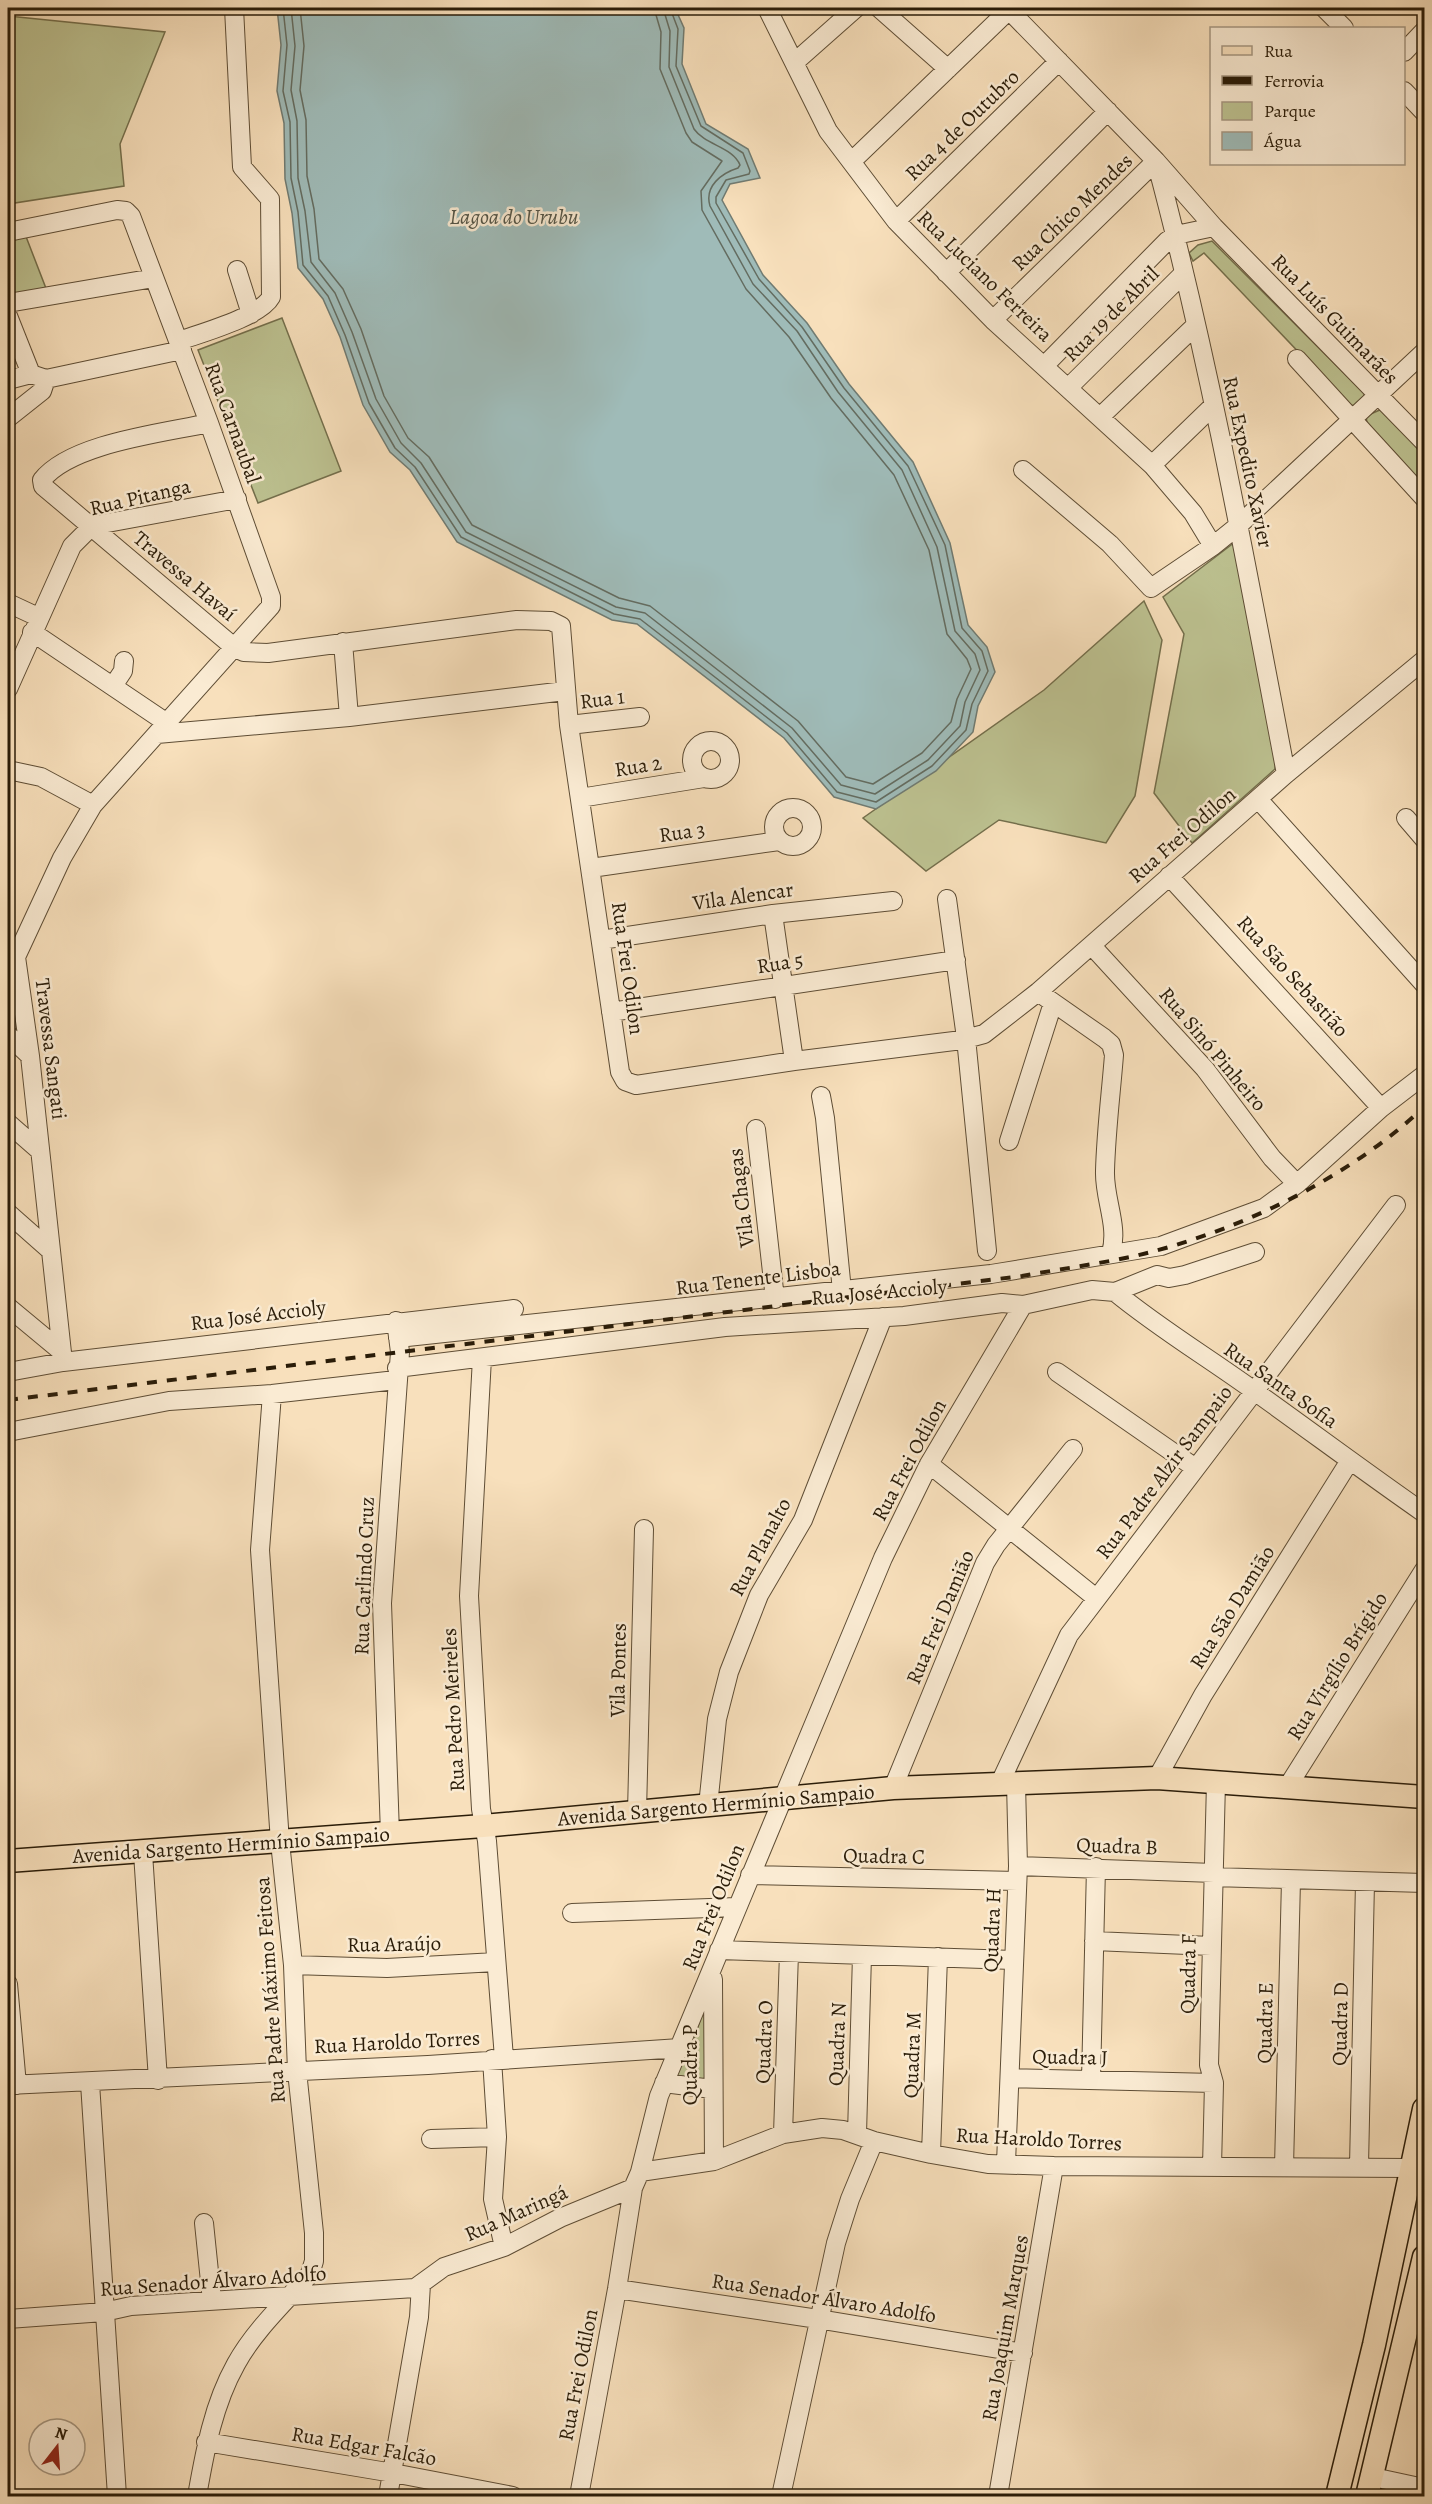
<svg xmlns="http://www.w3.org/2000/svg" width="1432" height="2504" font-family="Alegreya,serif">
<rect width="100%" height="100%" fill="#f8e0bc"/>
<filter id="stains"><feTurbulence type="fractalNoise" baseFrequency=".00333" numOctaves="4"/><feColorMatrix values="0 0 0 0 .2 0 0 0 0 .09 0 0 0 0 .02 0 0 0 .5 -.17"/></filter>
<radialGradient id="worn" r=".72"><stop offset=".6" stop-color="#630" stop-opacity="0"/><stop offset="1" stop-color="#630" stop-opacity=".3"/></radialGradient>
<path fill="#bdc291" stroke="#746f4c" stroke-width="1.5" d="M 8,16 L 165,32 L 120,144 L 124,186 L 8,204 Z
M 25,234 L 47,291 L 8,296 L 8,237 Z
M 1212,241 L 1364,393 L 1365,401 L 1357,406 L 1349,405 L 1204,253 L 1193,261 L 1189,253 L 1198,245 Z
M 282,318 L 341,471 L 258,503 L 198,350 Z
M 1382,409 L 1424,453 L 1424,485 L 1367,423 L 1366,416 Z
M 1235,542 L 1276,757 L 1275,769 L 1192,843 L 1154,793 L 1184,634 L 1163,597 Z
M 1144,601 L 1162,640 L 1135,796 L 1106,843 L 999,820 L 926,871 L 863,818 L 1044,690 Z
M 709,1992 L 708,2082 L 672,2080 L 693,2042 Z"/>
<path fill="#9fbbb8" stroke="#707b72" stroke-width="1.5" d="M 277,8 L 675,8 L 684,28 L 682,64 L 706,124 L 748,149 L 760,178 L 730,184 L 722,200 L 763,275 L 807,323 L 849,384 L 913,462 L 950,543 L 968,625 L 987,647 L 995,672 L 978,706 L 973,732 L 936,771 L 876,809 L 834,797 L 784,738 L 637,624 L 612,620 L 457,542 L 410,470 L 390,452 L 363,405 L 340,337 L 323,299 L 298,268 L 292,213 L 285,179 L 284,123 L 277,91 L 281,45 Z"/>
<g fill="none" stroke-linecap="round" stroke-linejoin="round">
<path stroke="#646c60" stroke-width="1.5" d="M 283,8 L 287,45 L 283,91 L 290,122 L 291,178 L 298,212 L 303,265 L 328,296 L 345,335 L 369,403 L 395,448 L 415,467 L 461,537 L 614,614 L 640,619 L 787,733 L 837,792 L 876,802 L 932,766 L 966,730 L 972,704 L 988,671 L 982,651 L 962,628 L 945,545 L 908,466 L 844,388 L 802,327 L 759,279 L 716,203 L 716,197 L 726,180 L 749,174 L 750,171 L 743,153 L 701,126 L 676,66 L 678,29 L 670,8
M 291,8 L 295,46 L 291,90 L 297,121 L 298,178 L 305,211 L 311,262 L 335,293 L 352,332 L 376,399 L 401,443 L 421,463 L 466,532 L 616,607 L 645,613 L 792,728 L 841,785 L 875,794 L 928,760 L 960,726 L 965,702 L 980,670 L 975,654 L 955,631 L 937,547 L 902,470 L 838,392 L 797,331 L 753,284 L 710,206 C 704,186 722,173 738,168 L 740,165 C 733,147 705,145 694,129 L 669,67 L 670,31 L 663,8
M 300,8 L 304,46 L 300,90 L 306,120 L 307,176 L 314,209 L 319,259 L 343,289 L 361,329 L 384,396 L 408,438 L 429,457 L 472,525 L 619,598 L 650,606 L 798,721 L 846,777 L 873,784 L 922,753 L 951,722 L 957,699 L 971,669 L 967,659 L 947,634 L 929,550 L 894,475 L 831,398 L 789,337 L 746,289 L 702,210 L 701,191 L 722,161 L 692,142 L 686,133 L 660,69 L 661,32 L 654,8"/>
<defs>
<path id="minor" d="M 767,8 L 828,131 L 896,221 L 993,320 L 1152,465 L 1193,513 L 1213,546
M 879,8 L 948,69
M 1007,8 L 1156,161 L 1214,227 L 1424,442
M 1324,8 L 1344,28
M 1404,52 L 1424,31
M 795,62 L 856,8
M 1404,91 L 1424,112
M 852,161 L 1009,10
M 896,221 L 1059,61
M 8,232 L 117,210 L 126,211 L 131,216 L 209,423 L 271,597 L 271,606 L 93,805 L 62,858 L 16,957 L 8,969
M 237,270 L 251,314
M 946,273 L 1108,111
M 8,303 L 154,278
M 8,316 L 31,374
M 993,320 L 1156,161 C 1210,363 1247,569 1286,774
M 179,341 C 201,333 260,317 271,297 L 270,199 L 242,167 L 234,8
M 1297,359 L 1424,498
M 1045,365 L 1167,241 L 1176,235 L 1214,227
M 8,380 L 31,374 L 46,379 L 182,350
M 1069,387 L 1184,273
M 1101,416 L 1196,325
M 8,418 L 42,391 L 46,379
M 209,423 C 164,433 71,443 42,480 L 43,486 L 235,648 L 244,652 L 268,653 L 517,620 L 551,621 L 561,626 L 569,725 L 620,1072 L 625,1081 L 636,1085 L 794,1061 L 962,1040 L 984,1034 L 1038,992 L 1286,774 L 1424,660
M 1152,465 L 1213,406
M 1023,470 L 1110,544 L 1151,588 L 1213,546 L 1239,525 L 1424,352
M 8,603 L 38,617
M 32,632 L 167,723
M 343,642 L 349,717
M 113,686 L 123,671 L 124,661
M 8,689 L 72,546 L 91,527 L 102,524 L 237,499
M 569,725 L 640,717
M 157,734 L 349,717 L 565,691
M692 760a19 19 0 1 1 38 0a19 19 0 1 1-38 0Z
M 8,770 L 41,777 L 93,805
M 580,798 L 704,778
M 1258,799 L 1424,984
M774 827a19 19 0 1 1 38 0a19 19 0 1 1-38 0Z
M 1406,818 L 1424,839
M 591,868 L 779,841
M 1169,876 L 1381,1108
M 947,899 L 966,1038 L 987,1251
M 773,914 L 794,1061
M 601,940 L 773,914 L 893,901
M 1092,946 L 1205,1069 L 1272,1158 L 1297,1184
M 16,957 L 30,1056 L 63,1362
M 1038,992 L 1104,1038 L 1111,1044 L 1114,1055 C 1111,1093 1106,1132 1105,1171 C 1104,1199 1119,1226 1111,1253
M 611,1012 L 956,960
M 8,1035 L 30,1056
M 821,1096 L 825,1118 L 842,1291
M 8,1123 L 40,1151
M 756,1129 L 775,1299
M 1009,1141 L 1053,1003
M 8,1213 L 51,1251
M 1115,1292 C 1160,1329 1209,1358 1257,1393 C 1313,1433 1368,1474 1424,1513
M 8,1307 L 61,1351
M 398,1338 L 991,1274 L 1161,1246 L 1264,1208 L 1297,1184 L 1381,1108 L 1424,1075
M 482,1358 L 469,1596 L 481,1809 L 487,1841 L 504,2058
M 397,1368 L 725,1327 L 904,1316 L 1002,1303 L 1023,1305 L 1092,1290 L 1115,1292 L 1157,1275 L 1169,1278 L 1185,1275 L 1255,1252
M 8,1372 L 63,1362 L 514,1309
M 1057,1372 L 1194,1467
M 8,1432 L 169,1401 L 272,1394 L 396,1380
M 929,1464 L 1096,1598
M 1157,1778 L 1203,1695 L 1349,1462
M 999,1785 L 1069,1635 L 1396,1205
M 1288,1786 L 1424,1570
M 893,1788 L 985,1563 L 996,1545 L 1073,1449
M 708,1806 L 717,1719 L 729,1672 L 759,1595 L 803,1520 L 883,1317
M 637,1812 L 644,1529
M 390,1834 L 382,1603 L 400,1352 L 396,1321
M 143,1853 L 158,2080
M 1018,1866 L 1214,1873
M 750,1875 L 1017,1881
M 1213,1877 L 1424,1883
M 572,1913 L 737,1907
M 1094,1941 L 1211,1946
M 719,1950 L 1013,1960
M 293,1965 L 387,1968 L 496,1962
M 713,1979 L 714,2161
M 8,1984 L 17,2085
M 492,2059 L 497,2137 L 493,2199 L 504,2247
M 1010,2078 L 1214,2083
M 1091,2080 L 1096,1867
M 90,2083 L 117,2496
M 664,2083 L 712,2089
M 8,2085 L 428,2065 L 680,2048
M 783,2134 L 789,1953
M 857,2134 L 862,1955
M 431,2139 L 497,2137
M 931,2154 L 938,1957
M 1006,2163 L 1018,1866 L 1016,1783
M 1359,2166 L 1365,1882
M 1212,2167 L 1214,2083 L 1209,2065 L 1216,1782
M 1284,2167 L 1291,1880
M 640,2172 L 714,2161 L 783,2134 L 822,2128 L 843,2130 L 874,2141 L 931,2154 L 988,2164 L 1054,2166 L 1411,2168
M 204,2223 L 212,2301
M 617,2289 L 818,2319 L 1023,2353
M 8,2319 L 104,2312 L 131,2306 L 415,2288 L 444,2267 L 504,2247 L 560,2218 L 633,2188
M 206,2442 L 393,2473 L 513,2496
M 1373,2477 L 1424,2488
M 197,2496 C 205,2451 213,2405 236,2364 C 254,2331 285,2302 310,2274 L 314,2261 L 314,2233 L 297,2071 L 293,1965 L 280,1842 L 260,1550 L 272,1394
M 388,2496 L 419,2317 L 421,2284
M 579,2496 L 617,2289 L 633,2188 L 640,2172 L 659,2096 L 883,1558 L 929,1464 L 1023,1305
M 781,2496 L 836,2243 L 850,2199 L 874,2141
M 998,2496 L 1054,2166"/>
<path id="major" d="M 8,1861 L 483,1826 L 893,1788 L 1157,1778 L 1424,1797
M 1337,2496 L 1374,2345 L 1424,2109
M 1367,2496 L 1424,2257"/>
</defs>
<use href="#minor" stroke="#5e4d35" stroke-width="20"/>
<use href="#major" stroke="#2a1c08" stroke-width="25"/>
<use href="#minor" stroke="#faebd3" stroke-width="18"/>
<use href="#major" stroke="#f8e0bc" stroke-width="22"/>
<path stroke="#2a1c08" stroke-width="4" stroke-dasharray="10 10" stroke-linecap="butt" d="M 8,1400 L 1022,1276 C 1060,1269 1098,1264 1135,1256 C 1237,1232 1348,1179 1424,1107"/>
</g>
<g text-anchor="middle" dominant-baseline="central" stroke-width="5" stroke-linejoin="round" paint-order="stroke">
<g font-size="21" fill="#2a1c08" stroke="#faebd3">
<text transform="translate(962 125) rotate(-44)">Rua 4 de Outubro</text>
<text transform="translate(1072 212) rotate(-44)">Rua Chico Mendes</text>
<text transform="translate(985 276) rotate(44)">Rua Luciano Ferreira</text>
<text transform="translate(1111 314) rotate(-45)">Rua 19 de Abril</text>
<text transform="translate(1335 319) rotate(46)">Rua Luís Guimarães</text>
<text transform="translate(233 423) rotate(70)">Rua Carnaubal</text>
<text transform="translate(1248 462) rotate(78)">Rua Expedito Xavier</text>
<text transform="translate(140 497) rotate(-13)">Rua Pitanga</text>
<text transform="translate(185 576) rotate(40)">Travessa Havaí</text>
<text transform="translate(602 699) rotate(-7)">Rua 1</text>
<text transform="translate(638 766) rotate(-9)">Rua 2</text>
<text transform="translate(682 832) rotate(-8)">Rua 3</text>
<text transform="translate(1182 835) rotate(-41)">Rua Frei Odilon</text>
<text transform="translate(743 896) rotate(-8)">Vila Alencar</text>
<text transform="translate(780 963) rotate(-9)">Rua 5</text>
<text transform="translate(628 968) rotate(82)">Rua Frei Odilon</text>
<text transform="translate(1293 976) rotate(48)">Rua São Sebastião</text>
<text transform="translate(51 1049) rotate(83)">Travessa Sangati</text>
<text transform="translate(1213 1049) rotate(50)">Rua Sinó Pinheiro</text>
<text transform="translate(741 1198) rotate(-97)">Vila Chagas</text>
<text transform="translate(758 1278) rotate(-7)">Rua Tenente Lisboa</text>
<text transform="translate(879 1292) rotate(-5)">Rua José Accioly</text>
<text transform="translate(258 1315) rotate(-7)">Rua José Accioly</text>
<text transform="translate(1281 1385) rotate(35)">Rua Santa Sofia</text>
<text transform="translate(909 1460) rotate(-62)">Rua Frei Odilon</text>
<text transform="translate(1164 1472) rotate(-53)">Rua Padre Alzir Sampaio</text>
<text transform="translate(760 1547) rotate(-62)">Rua Planalto</text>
<text transform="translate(364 1576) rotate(-88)">Rua Carlindo Cruz</text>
<text transform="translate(1232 1607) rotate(-58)">Rua São Damião</text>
<text transform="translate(940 1617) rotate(-67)">Rua Frei Damião</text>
<text transform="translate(1337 1666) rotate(-58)">Rua Virgílio Brígido</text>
<text transform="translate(618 1670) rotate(-89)">Vila Pontes</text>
<text transform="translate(453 1710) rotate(-93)">Rua Pedro Meireles</text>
<text transform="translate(716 1805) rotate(-5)">Avenida Sargento Hermínio Sampaio</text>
<text transform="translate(231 1845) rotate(-4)">Avenida Sargento Hermínio Sampaio</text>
<text transform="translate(1117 1846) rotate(2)">Quadra B</text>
<text transform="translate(884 1856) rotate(1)">Quadra C</text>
<text transform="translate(713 1907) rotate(-68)">Rua Frei Odilon</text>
<text transform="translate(992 1930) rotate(-88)">Quadra H</text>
<text transform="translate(394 1944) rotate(-1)">Rua Araújo</text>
<text transform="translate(1188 1974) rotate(-89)">Quadra F</text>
<text transform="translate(270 1990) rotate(-94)">Rua Padre Máximo Feitosa</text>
<text transform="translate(1265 2023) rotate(-89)">Quadra E</text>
<text transform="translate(1340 2024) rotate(-89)">Quadra D</text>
<text transform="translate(397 2042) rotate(-3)">Rua Haroldo Torres</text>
<text transform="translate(764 2042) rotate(-88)">Quadra O</text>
<text transform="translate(837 2044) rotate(-88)">Quadra N</text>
<text transform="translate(912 2055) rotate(-88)">Quadra M</text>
<text transform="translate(1070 2057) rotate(1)">Quadra J</text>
<text transform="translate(690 2065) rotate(-90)">Quadra P</text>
<text transform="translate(1039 2139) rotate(3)">Rua Haroldo Torres</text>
<text transform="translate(516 2213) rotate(-24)">Rua Maringá</text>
<text transform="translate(213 2281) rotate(-4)">Rua Senador Álvaro Adolfo</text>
<text transform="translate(824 2298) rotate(9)">Rua Senador Álvaro Adolfo</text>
<text transform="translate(1005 2328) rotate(-80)">Rua Joaquim Marques</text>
<text transform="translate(578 2375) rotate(-79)">Rua Frei Odilon</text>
<text transform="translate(364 2446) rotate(10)">Rua Edgar Falcão</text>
</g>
<g font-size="22" font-style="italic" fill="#535446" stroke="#faebd3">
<text x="514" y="217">Lagoa do Urubu</text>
</g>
</g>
<rect width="1432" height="2504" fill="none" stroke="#f8e0bc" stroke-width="30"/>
<rect x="9" y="9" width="1414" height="2486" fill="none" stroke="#2a1c08" stroke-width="3"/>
<rect x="15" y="15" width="1402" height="2474" fill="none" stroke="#2a1c08" stroke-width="1.5"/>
<rect x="1210" y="27" width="195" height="138" fill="#faebd3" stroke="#a79882" stroke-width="1.5"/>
<rect x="1222" y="46" width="30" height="9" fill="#f8e0bc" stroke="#a79882" stroke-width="1.5"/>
<text x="1264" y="57" font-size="18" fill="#2a1c08">Rua</text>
<rect x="1222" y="76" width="30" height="9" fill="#2a1c08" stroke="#a79882" stroke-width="1.5"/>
<text x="1264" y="87" font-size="18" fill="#2a1c08">Ferrovia</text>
<rect x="1222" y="102" width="30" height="18" fill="#bdc291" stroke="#a79882" stroke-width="1.5"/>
<text x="1264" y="117" font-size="18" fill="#2a1c08">Parque</text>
<rect x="1222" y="132" width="30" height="18" fill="#9fbbb8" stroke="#a79882" stroke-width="1.5"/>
<text x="1264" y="147" font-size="18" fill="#2a1c08">Água</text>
<g transform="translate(57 2447) rotate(17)"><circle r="28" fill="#faebd3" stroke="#a79882" stroke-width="1.5"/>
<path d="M0-4.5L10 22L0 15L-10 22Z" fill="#8f2418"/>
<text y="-9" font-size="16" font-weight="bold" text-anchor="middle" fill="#2a1c08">N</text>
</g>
<rect width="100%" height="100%" filter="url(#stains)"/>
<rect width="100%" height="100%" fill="url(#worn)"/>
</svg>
